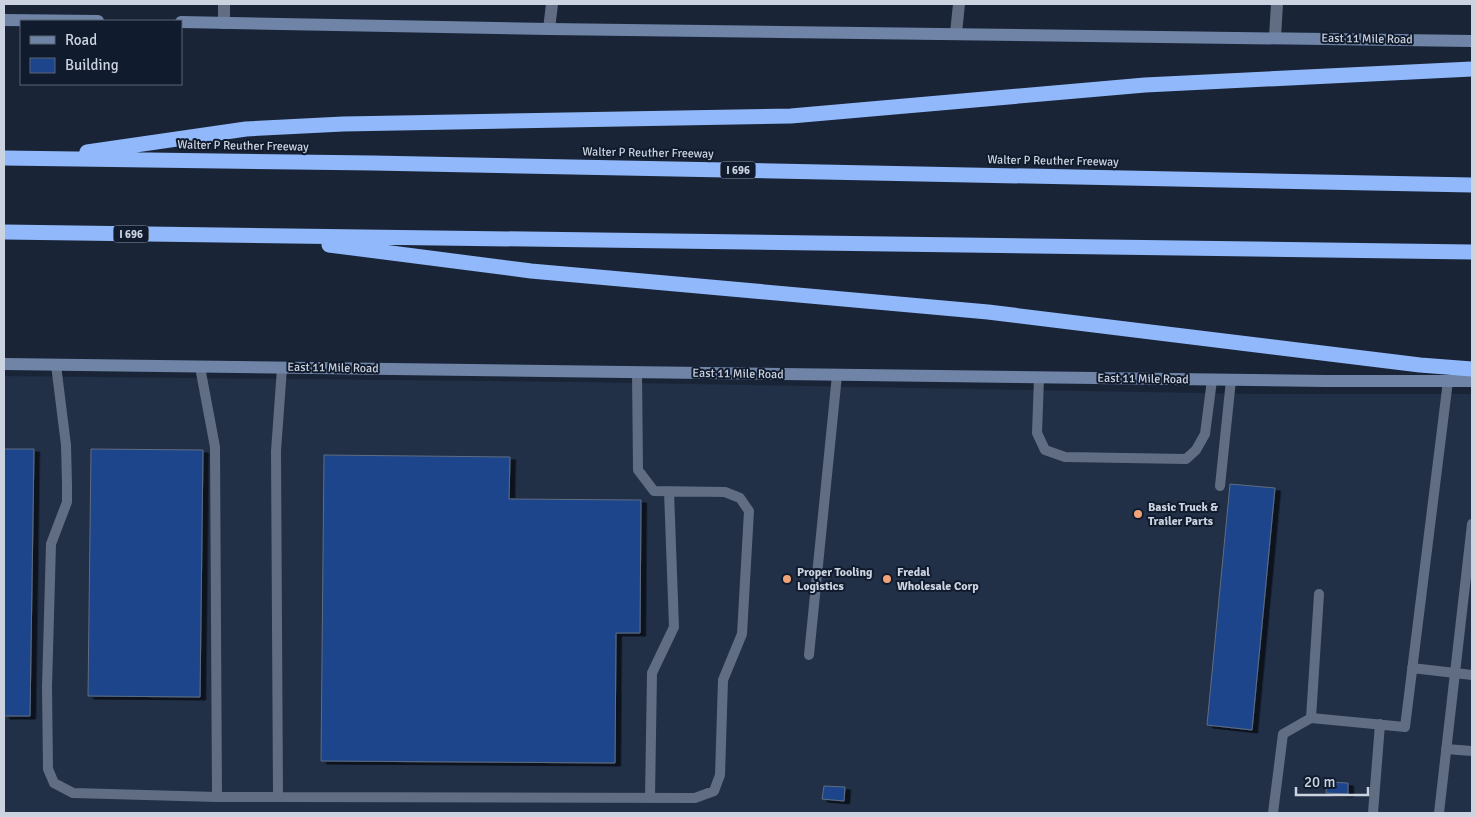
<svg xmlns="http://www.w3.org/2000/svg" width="1476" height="817" font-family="Signika,sans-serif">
<defs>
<filter id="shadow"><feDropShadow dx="5.5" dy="3" stdDeviation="0" flood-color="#0009"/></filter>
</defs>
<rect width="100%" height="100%" fill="#192437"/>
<path fill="#212f47" d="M 4,376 L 580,382 L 1257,394 L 1472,394 L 1472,813 L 4,813 Z"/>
<path fill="#1d458b" stroke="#5f6d82" filter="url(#shadow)" d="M 4,449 L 34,449 L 30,716 L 4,716 Z
M 91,449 L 203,450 L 200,697 L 88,696 Z
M 324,455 L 510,457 L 509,499 L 641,500 L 640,633 L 616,633 L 615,763 L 321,761 Z
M 1230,484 L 1275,488 L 1252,730 L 1207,725 Z
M 1327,782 L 1348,783 L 1348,794 L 1326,793 Z
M 824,786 L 845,787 L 844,801 L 822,799 Z"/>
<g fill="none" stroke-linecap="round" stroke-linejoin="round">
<path stroke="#606d83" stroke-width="10" d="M 56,365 L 66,445 L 67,484 L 67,502 L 51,544 L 47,687 L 48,769 L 54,783 L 73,793 L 217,797
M 200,367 L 215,447 L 217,797 L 278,797
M 282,368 L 276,451 L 278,797 L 695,798 L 714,791 L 720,775 L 723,680 L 742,634 L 749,511 L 740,498 L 725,492 L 654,491 L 638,470 L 637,372
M 1039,378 L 1037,433 L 1045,450 L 1065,457 L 1186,459 L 1196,450 L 1205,434 L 1212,380
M 1220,486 L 1231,380
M 1319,594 L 1311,718 L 1405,727 L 1448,381
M 809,655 L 837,375
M 1412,668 L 1472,675
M 1446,749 L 1472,751
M 650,798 L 652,673 L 674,627 L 669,491
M 1273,813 L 1283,734 L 1311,718
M 1373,813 L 1380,724
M 1439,813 L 1472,524"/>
<path stroke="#606d83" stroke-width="12" d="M 224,23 L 224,4
M 549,29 L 552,4
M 956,33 L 959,4
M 1275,37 L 1277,4"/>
<path stroke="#6f84a7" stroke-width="12" d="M 4,20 L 98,21
M 181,22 L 549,29 L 1472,41
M 4,364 L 1326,381 L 1472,381"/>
<path stroke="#91b8fa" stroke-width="15" d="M 87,152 L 246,129 L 343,124 L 791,116 L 1145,85 L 1472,69
M 4,158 L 373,163 L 1472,185
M 4,232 L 1472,252
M 329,245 L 531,271 L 988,312 L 1420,365 L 1472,369"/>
</g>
<g fill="#efa377" stroke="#101b2d" stroke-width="2">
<circle cx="1138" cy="514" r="5"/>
<circle cx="787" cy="579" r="5"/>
<circle cx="887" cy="579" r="5"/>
</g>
<g text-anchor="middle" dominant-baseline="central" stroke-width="4" stroke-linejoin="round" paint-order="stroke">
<g fill="#101b2d" stroke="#949caa" stroke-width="1">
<rect x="720.5" y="161.5" width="35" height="17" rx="4"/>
<rect x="113.5" y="225.5" width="35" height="17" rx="4"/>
</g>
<g font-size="11" font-weight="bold" fill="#ccd3e0">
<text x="738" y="170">I 696</text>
<text x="131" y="234">I 696</text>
</g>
<g font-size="12" fill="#ccd3e0" stroke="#101b2d">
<text transform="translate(1367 39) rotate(1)">East 11 Mile Road</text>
<text transform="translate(243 146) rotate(1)">Walter P Reuther Freeway</text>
<text transform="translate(648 153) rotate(1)">Walter P Reuther Freeway</text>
<text transform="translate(1053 161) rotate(1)">Walter P Reuther Freeway</text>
<text transform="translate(333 368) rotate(1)">East 11 Mile Road</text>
<text transform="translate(738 374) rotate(1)">East 11 Mile Road</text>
<text transform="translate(1143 379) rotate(1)">East 11 Mile Road</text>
</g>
<g font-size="12" font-weight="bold" fill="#ccd3e0" stroke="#101b2d" text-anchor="start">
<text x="1148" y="507">Basic Truck &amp;<tspan x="1148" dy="14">Trailer Parts</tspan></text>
<text x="797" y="572">Proper Tooling<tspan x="797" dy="14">Logistics</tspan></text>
<text x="897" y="572">Fredal<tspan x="897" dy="14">Wholesale Corp</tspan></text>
</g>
</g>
<rect width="1476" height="817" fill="none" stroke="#ccd3e0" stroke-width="10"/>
<rect x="20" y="20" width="162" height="65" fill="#101b2d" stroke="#5b6575"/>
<rect x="30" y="36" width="25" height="8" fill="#6f84a7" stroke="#5b6575"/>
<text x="65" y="45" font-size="15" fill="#ccd3e0">Road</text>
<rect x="30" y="58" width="25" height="15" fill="#1d458b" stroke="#5b6575"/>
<text x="65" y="70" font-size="15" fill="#ccd3e0">Building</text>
<path d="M1296 787v8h72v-8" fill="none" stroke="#ccd3e0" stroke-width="2.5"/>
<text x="1304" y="787" font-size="15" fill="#ccd3e0" stroke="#101b2d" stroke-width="4" paint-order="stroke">20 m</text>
</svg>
